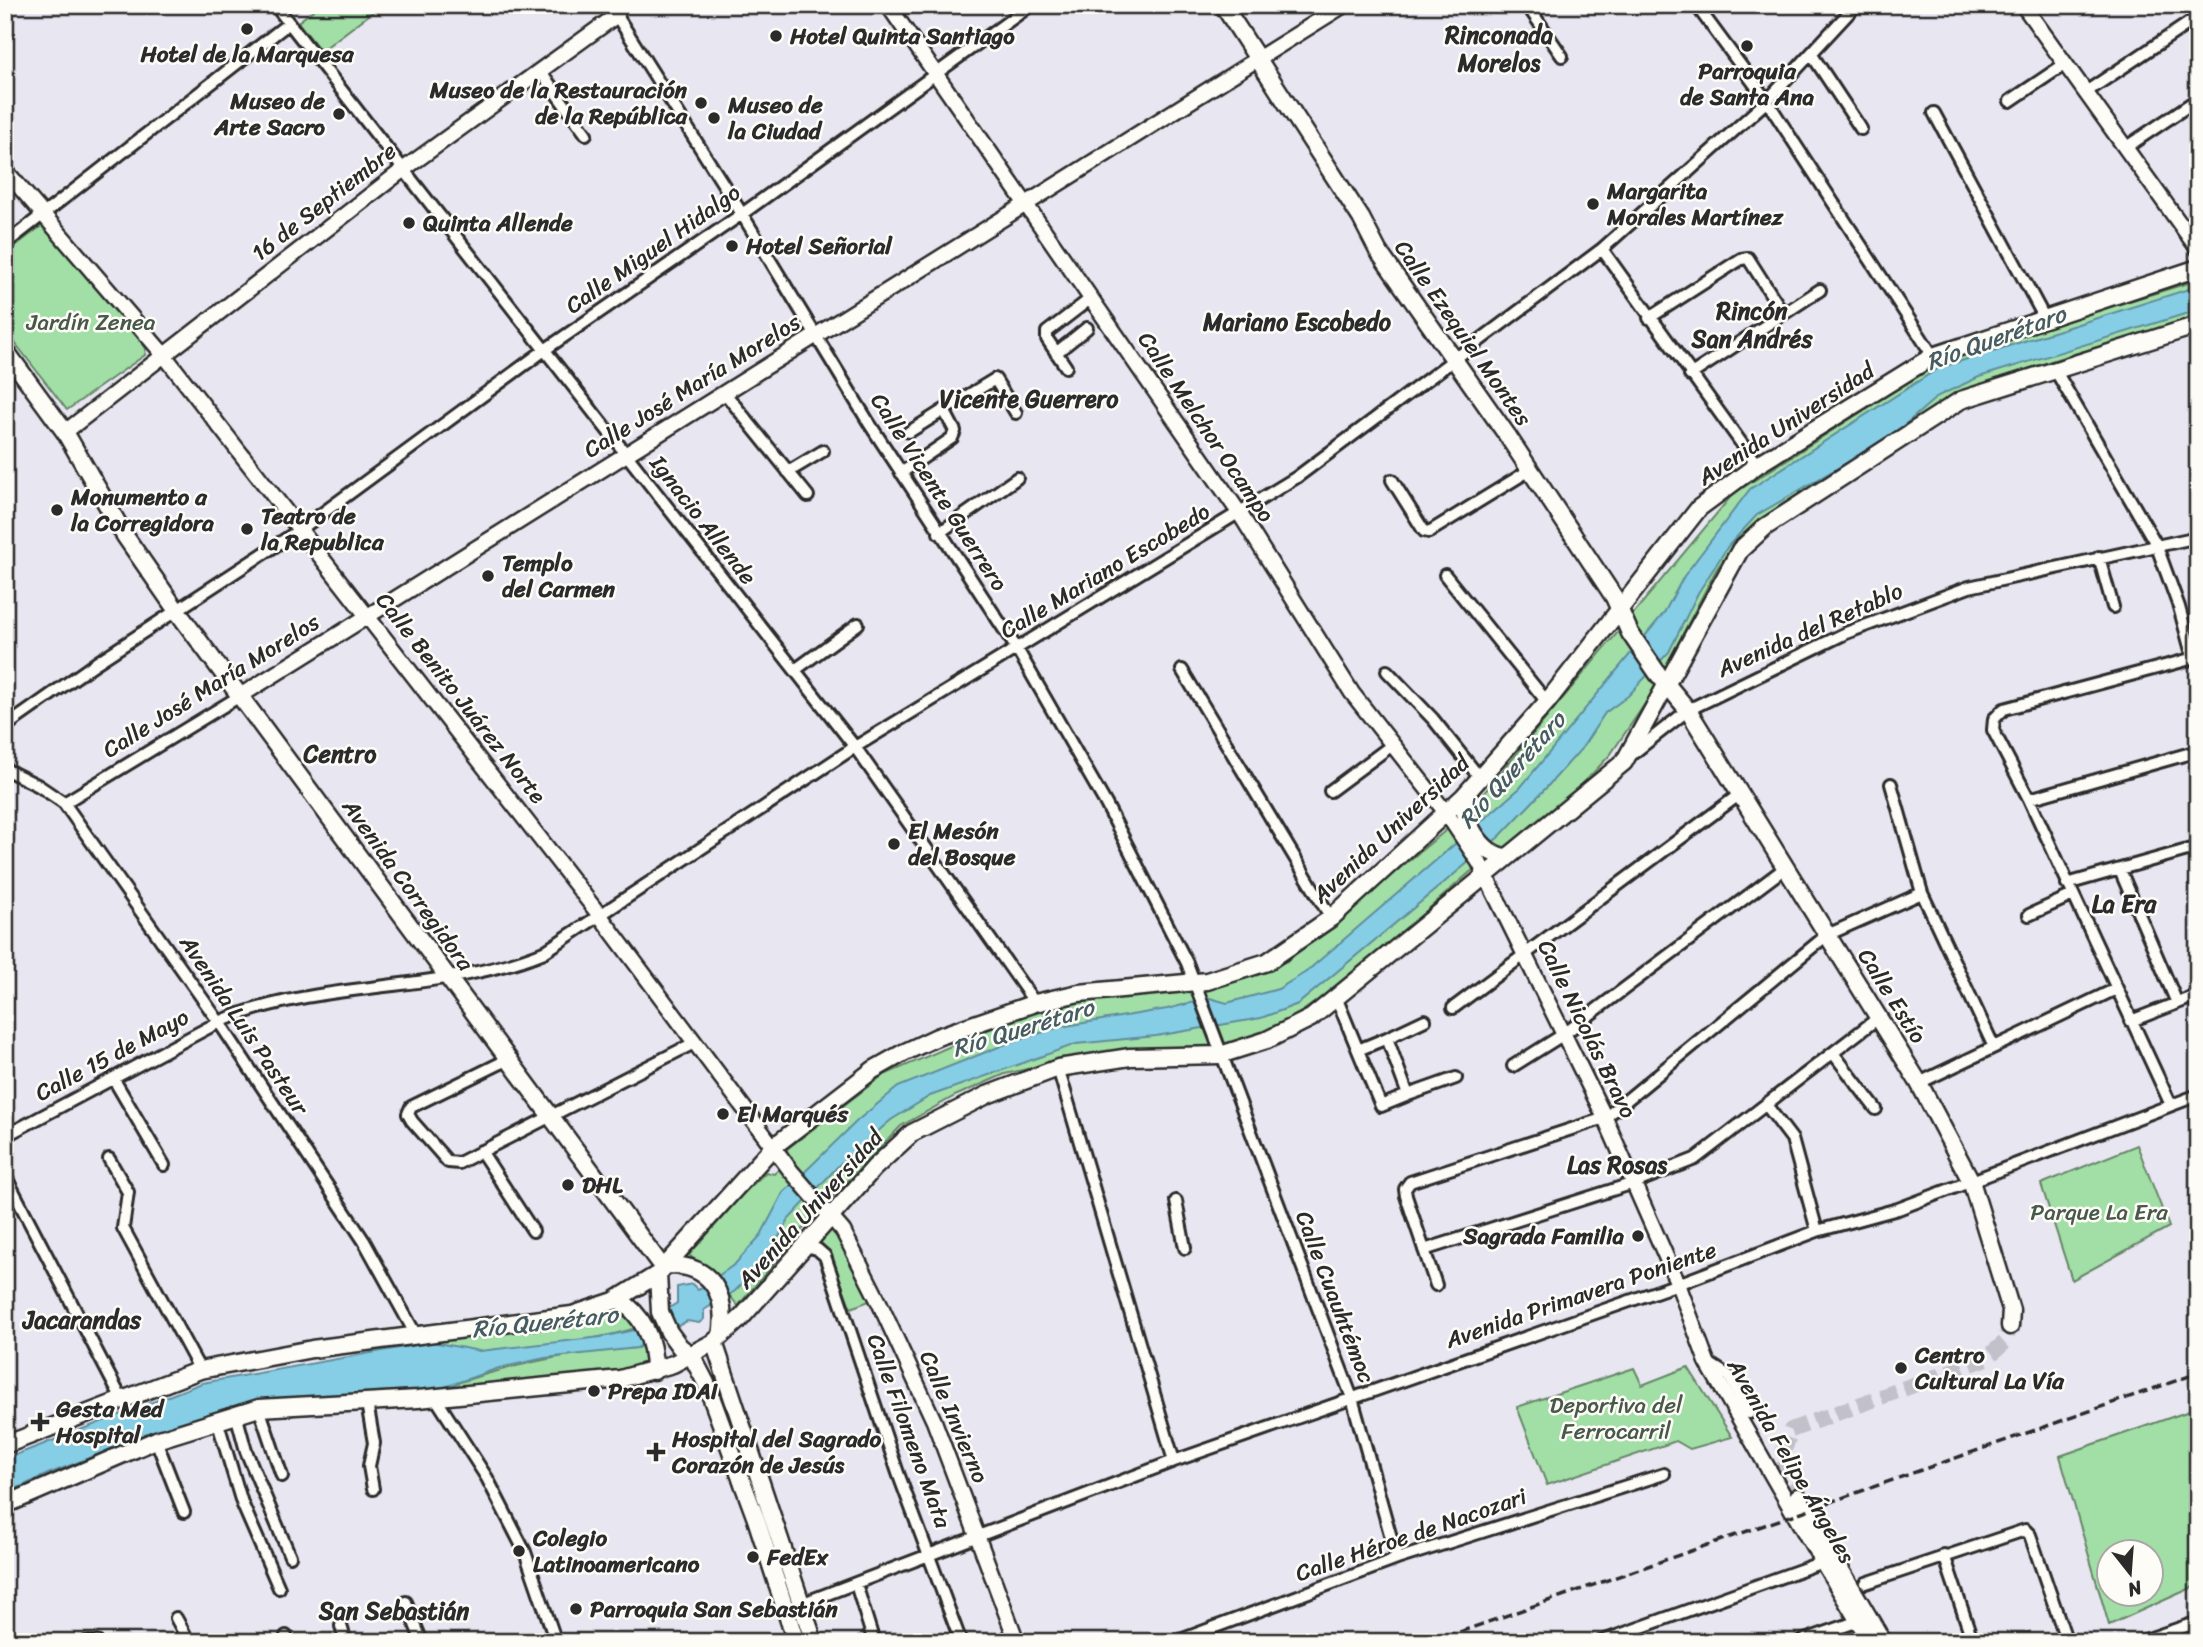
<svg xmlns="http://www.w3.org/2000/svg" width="2203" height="1647" font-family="Sriracha,sans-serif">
<rect width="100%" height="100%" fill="#e8e6f1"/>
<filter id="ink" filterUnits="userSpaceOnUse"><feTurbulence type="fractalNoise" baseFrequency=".0143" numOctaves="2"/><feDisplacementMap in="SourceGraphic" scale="14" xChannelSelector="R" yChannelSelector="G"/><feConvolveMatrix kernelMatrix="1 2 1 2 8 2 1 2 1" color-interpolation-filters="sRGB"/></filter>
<g filter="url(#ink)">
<path fill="#a1dfa6" stroke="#668568" stroke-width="2" fill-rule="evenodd" d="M 320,5 L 382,5 L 321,51 L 298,22 Z
M 44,224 L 146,348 L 145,355 L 67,410 L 5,330 L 5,254 Z
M 2198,280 L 2198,318 L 2057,359 L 1956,394 L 1763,518 L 1734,544 L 1716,570 L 1651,695 L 1610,755 L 1576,791 L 1523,839 L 1503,848 L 1469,873 L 1355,974 L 1287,1022 L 1238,1041 L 1204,1047 L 1148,1048 L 1085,1056 L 1005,1074 L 955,1096 L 901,1126 L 811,1219 L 738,1306 L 715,1277 L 689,1255 L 741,1196 L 766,1172 L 774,1174 L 789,1160 L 787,1149 L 882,1076 L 1001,1024 L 1072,1002 L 1207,989 L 1287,961 L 1468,812 L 1733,494 L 1947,357 Z
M 2137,1145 L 2169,1227 L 2072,1280 L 2041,1184 Z
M 831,1228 L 840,1235 L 872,1300 L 851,1308 L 829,1252 L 817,1244 Z
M 618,1299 L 644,1324 C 622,1337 506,1353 478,1351 C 457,1349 435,1344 416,1335 Z
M 651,1343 L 654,1371 L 451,1396 L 442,1388 C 506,1366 570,1351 637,1348 Z
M 1688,1367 L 1732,1437 L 1690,1449 L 1676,1441 L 1547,1485 L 1517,1407 L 1634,1368 L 1642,1385 Z
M 2198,1408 L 2198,1585 L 2109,1625 L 2060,1456 ZM 2108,1552 L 2150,1552 L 2150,1594 L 2108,1594 Z"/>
<path fill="#85cee6" stroke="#618d9b" stroke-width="2" d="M 2198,286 L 2198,310 L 1979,377 L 1938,396 L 1901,428 L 1865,452 L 1757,515 L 1728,546 L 1698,593 L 1669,652 L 1628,696 L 1605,713 L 1582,748 L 1546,788 L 1500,836 L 1298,1004 L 1261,1018 L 1156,1036 L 1076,1044 L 930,1096 L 891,1120 L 841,1163 L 789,1219 L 765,1261 L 735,1291 L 704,1310 L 704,1319 L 699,1323 L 687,1321 L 637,1348 L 545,1358 L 499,1368 L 442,1388 L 258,1400 L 182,1422 L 48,1474 L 5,1494 L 5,1459 L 202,1383 L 432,1342 L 480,1351 L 601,1337 L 634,1330 L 677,1303 L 677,1287 L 692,1284 L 698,1290 L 735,1264 L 761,1235 L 783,1193 L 858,1120 L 898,1087 L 1011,1042 L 1060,1027 L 1167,1009 L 1210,998 L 1227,1003 L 1278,989 L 1306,972 L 1520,788 L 1664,613 L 1684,576 L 1750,489 L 1939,368 Z"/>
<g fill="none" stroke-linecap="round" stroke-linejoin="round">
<path stroke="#c2c1c9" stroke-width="16" stroke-dasharray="16 8" stroke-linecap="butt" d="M 1798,1497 L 1781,1459 L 1791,1430 L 1987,1358 L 2005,1342 L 2010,1326"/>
<defs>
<path id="minor" d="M 275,5 L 855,747 L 1035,1003
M 610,5 L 742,214 L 869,423 L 1017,649 L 1106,804 L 1187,963 L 1352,1398 L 1397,1559
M 1527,5 L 1562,56
M 1696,5 L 1767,101 L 1933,356
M 1812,55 L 1861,129
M 540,71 L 586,134
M 2086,92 L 2198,17
M 2010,101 L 2065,64
M 1934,113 L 2044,317
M 2125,148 L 2198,99
M 5,244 L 289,23
M 1602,249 L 1757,465
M 1649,318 L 1741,259 L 1748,258 L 1783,313
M 1056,353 L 1087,328
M 1066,367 L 1047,339 L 1047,332 L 1090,299
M 2054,368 L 2156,544 L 2179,607 L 2193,658
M 1690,375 L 1820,290
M 724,392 L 808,496
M 944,410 L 995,379 L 1016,413
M 788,472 L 823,451
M 901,473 L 952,438 L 955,431 L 944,410 L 909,432
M 1392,480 L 1424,531 L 1429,532 L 1530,470
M 939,533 L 1017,478
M 2099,557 L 2113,607
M 1445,575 L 1547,702
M 795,670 L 858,624
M 1182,670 L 1331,918
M 1387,671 L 1433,719 L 1480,778
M 5,727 L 96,663 L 301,529 L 546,349 L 742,214 L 1031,5
M 1631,755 L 1688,710 L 1846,633 L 1969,587 L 2198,537
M 5,769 L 39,786 L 64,803 L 219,1022 L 364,1241 L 416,1335
M 1891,784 L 1922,893 L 1993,1045
M 1330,791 L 1392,745
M 2029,799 L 2198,751
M 64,803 L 240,696
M 2120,870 L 2177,1003
M 2067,884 L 2198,847
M 2029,915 L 2073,895
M 1336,997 L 1381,1106 L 1408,1095 L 1387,1038 L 1425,1020
M 1453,1008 L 1740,794
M 2131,1021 L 2198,995
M 1358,1050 L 1387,1038
M 1833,1053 L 1876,1109
M 507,1060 L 411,1107 L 408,1114 L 412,1121 L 448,1162 L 459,1163 L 694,1043
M 1513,1066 L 1564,1034 L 1785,868
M 1058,1068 L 1174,1461
M 113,1078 L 164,1165
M 1919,1083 L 2116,989
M 1408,1095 L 1456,1078
M 2171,1105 L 2029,799 L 1993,730 L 1994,719 L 2004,709 L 2198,657
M 1767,1106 L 1792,1139 L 1817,1231
M 5,1136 L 219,1022 C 322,978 438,995 544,952 L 855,747 L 1297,477 L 1602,249 L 1767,101 L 1856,5
M 481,1151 L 533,1231
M 109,1159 L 128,1192 L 123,1228 L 200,1370
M 5,1175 L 122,1400
M 1176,1201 L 1185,1248
M 806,1246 L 817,1249 L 825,1256 L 898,1473 L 961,1642
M 1424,1250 L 1634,1183 L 1695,1159 L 1878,1018
M 1436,1285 L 1406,1196 L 1405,1189 L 1410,1182 L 1605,1118 L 1827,935 L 1922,893
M 1707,1362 L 1729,1376 L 1749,1413
M 435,1397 L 487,1478 L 525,1552 L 556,1642
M 367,1403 L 374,1443 L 369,1466 L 373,1489
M 259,1408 L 282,1476
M 236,1414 L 246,1451 L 290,1556
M 217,1420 L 242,1503 L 279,1588
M 156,1440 L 184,1512
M 1944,1555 L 1973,1642
M 1866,1583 L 2025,1530 L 2030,1535 L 2067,1642
M 856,1584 L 874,1642
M 406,1602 L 422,1642
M 801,1604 L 1174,1461 L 1678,1284 L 1817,1231 L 1898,1209 L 2198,1095
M 176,1618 L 189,1642
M 341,1626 L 346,1642
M 286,1636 L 288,1642
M 86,1642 L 97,1642
M 1175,1642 L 1397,1559 L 1664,1474
M 1600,1642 L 1817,1564
M 1799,1642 L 1853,1623
M 2139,1642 L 2198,1622"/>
<path id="tertiary" d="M 888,5 L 1240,514 L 1352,693 L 1447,814 L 1479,862 L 1605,1118 L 1678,1284 L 1707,1362 L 1808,1538
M 2023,5 L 2198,249
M 5,170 L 164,355 L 601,917 L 791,1171 L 843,1231 L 879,1302 L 934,1421 L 1017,1642
M 65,432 L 404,169 L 617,15
M 240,696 L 1344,5
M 1810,1541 L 1870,1642"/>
<path id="secondary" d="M 1223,5 L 1361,218 L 1378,251 L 1507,435 L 1614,597 L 1630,633 L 1658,674 L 1688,710 L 1919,1083 L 1971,1181 L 2011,1310 L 2010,1326
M 5,350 L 65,432 L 125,536 L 177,611 L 663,1268
M 1463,797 C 1462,820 1482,855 1506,857
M 666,1265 C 712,1264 728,1294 721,1336
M 658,1274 L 660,1312 L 669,1332 L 680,1347 L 692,1356 L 706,1383 L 756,1519 L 796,1642
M 618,1299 C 644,1315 654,1341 654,1371
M 714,1342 L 814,1642
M 5,1445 L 200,1370 L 312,1349 L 572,1315 L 614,1301 L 658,1274 L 773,1147 L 873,1070 L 903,1053 L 937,1037 L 1035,1003 L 1079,993 L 1207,981 L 1267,962 L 1331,918 L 1463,797 L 1547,702 L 1699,508 L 1757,465 L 1933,356 L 2198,268
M 1798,1497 L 1883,1642
M 5,1505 L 156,1440 L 259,1408 L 418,1399 L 620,1379 L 673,1364 L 714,1342 L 741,1318 L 874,1168 L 912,1133 L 987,1095 L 1058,1068 L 1130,1057 L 1220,1055 L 1267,1040 L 1311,1018 L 1624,762 L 1740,550 L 1765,527 L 1961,400 L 2198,325"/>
</defs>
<use href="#minor" stroke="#2b2b2b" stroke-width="16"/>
<use href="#tertiary" stroke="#2b2b2b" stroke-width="19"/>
<use href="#secondary" stroke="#2b2b2b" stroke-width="21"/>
<use href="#minor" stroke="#fdfcf7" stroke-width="10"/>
<use href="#tertiary" stroke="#fdfcf7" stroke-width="14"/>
<use href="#secondary" stroke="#fdfcf7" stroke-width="16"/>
<path stroke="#2b2b2b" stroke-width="3.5" stroke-dasharray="10 5" stroke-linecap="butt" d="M 1431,1642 L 2198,1373"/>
</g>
</g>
<g fill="#2b2b2b" stroke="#fdfcf7" stroke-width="2.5">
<circle cx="247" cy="29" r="7"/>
<circle cx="776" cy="36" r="7"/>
<circle cx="1747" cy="46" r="7"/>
<circle cx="701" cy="103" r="7"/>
<circle cx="339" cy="114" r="7"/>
<circle cx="714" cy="118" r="7"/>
<circle cx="1593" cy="204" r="7"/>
<circle cx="409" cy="223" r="7"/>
<circle cx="732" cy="246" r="7"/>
<circle cx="57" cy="510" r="7"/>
<circle cx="247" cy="529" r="7"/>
<circle cx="488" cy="576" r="7"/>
<circle cx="894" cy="844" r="7"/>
<circle cx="723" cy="1114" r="7"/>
<circle cx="568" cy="1185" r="7"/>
<circle cx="1638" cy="1236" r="7"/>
<circle cx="1901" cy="1368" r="7"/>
<circle cx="594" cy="1391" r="7"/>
<path d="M36.5 1411.5h7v7h7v7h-7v7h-7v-7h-7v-7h7z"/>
<path d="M652.5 1441.5h7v7h7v7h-7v7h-7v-7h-7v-7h7z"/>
<circle cx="519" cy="1551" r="7"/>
<circle cx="753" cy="1557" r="7"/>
<circle cx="576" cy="1609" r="7"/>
</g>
<g text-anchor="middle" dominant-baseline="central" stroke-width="5" stroke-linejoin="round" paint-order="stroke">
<g font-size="23" font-weight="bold" fill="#2b2b2b" stroke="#fdfcf7" text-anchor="start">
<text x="790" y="36">Hotel Quinta Santiago</text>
<text x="247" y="54" text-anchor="middle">Hotel de la Marquesa</text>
<text x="1747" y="71" text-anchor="middle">Parroquia<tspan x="1747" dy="26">de Santa Ana</tspan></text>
<text x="687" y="90" text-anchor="end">Museo de la Restauración<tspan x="687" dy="26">de la República</tspan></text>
<text x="325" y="101" text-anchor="end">Museo de<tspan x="325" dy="26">Arte Sacro</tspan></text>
<text x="728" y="105">Museo de<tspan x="728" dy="26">la Ciudad</tspan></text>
<text x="1607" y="191">Margarita<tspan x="1607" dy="26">Morales Martínez</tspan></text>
<text x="423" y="223">Quinta Allende</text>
<text x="746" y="246">Hotel Señorial</text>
<text x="71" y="497">Monumento a<tspan x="71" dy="26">la Corregidora</tspan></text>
<text x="261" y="516">Teatro de<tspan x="261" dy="26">la Republica</tspan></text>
<text x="502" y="563">Templo<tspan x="502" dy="26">del Carmen</tspan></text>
<text x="908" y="831">El Mesón<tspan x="908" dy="26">del Bosque</tspan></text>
<text x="737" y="1114">El Marqués</text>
<text x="582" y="1185">DHL</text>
<text x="1624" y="1236" text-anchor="end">Sagrada Familia</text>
<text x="1915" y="1355">Centro<tspan x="1915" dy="26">Cultural La Vía</tspan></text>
<text x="608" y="1391">Prepa IDAI</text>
<text x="56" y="1409">Gesta Med<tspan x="56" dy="26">Hospital</tspan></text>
<text x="672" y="1439">Hospital del Sagrado<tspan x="672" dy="26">Corazón de Jesús</tspan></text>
<text x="533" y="1538">Colegio<tspan x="533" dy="26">Latinoamericano</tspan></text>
<text x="767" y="1557">FedEx</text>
<text x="590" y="1609">Parroquia San Sebastián</text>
</g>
<g font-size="23" fill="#2b2b2b" stroke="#fdfcf7">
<text transform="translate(324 202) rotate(-38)">16 de Septiembre</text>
<text transform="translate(653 249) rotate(-35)">Calle Miguel Hidalgo</text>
<text transform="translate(1463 333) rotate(55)">Calle Ezequiel Montes</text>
<text transform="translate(692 386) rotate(-32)">Calle José María Morelos</text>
<text transform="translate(1786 424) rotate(-33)">Avenida Universidad</text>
<text transform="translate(1206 427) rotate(56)">Calle Melchor Ocampo</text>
<text transform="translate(939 492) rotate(57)">Calle Vicente Guerrero</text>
<text transform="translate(703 520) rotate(52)">Ignacio Allende</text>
<text transform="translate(1105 571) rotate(-31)">Calle Mariano Escobedo</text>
<text transform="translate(1810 630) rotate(-24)">Avenida del Retablo</text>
<text transform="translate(211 686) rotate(-32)">Calle José María Morelos</text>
<text transform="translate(461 698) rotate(52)">Calle Benito Juárez Norte</text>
<text transform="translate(1391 829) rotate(-43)">Avenida Universidad</text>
<text transform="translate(408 885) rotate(54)">Avenida Corregidora</text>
<text transform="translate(1892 996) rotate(58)">Calle Estío</text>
<text transform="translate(244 1025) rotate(56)">Avenida Luis Pasteur</text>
<text transform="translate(1587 1029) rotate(64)">Calle Nicolás Bravo</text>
<text transform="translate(112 1055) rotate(-28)">Calle 15 de Mayo</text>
<text transform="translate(810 1209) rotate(-48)">Avenida Universidad</text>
<text transform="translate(1581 1295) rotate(-19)">Avenida Primavera Poniente</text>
<text transform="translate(1335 1297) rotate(69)">Calle Cuauhtémoc</text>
<text transform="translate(954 1417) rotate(67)">Calle Invierno</text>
<text transform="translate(909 1431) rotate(70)">Calle Filomeno Mata</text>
<text transform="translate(1791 1461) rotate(60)">Avenida Felipe Ángeles</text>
<text transform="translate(1411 1535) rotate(-19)">Calle Héroe de Nacozari</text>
</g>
<g font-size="23" fill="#48584a" stroke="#fdfcf7">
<text x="91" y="322">Jardín Zenea</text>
<text x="2099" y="1212">Parque La Era</text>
<text x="1616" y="1405">Deportiva del<tspan x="1616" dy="26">Ferrocarril</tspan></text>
</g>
<g font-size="24" font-weight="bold" fill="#2b2b2b" stroke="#fdfcf7">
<text x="1499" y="35">Rinconada<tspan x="1499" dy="28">Morelos</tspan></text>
<text x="1752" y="311">Rincón<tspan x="1752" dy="28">San Andrés</tspan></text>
<text x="1297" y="322">Mariano Escobedo</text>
<text x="1029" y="399">Vicente Guerrero</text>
<text x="340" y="754">Centro</text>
<text x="2124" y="904">La Era</text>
<text x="1617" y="1165">Las Rosas</text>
<text x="82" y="1320">Jacarandas</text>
<text x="394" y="1611">San Sebastián</text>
</g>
<g font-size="24" font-style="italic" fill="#465c63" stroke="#fdfcf7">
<text transform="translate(1996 338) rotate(-20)">Río Querétaro</text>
<text transform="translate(1512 770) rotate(-48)">Río Querétaro</text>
<text transform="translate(1023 1028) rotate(-17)">Río Querétaro</text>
<text transform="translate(545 1322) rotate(-6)">Río Querétaro</text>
</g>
</g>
<rect width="2203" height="1647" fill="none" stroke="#fdfcf7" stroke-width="28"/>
<rect x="14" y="14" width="2175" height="1619" fill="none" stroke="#2b2b2b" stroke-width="2.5" filter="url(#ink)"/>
<g transform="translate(2130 1573) rotate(163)"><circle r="33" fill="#fdfcf7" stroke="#a9a8a5" stroke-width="2"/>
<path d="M0-5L12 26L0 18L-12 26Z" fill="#2b2b2b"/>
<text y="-10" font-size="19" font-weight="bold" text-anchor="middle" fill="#2b2b2b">N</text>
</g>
</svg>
